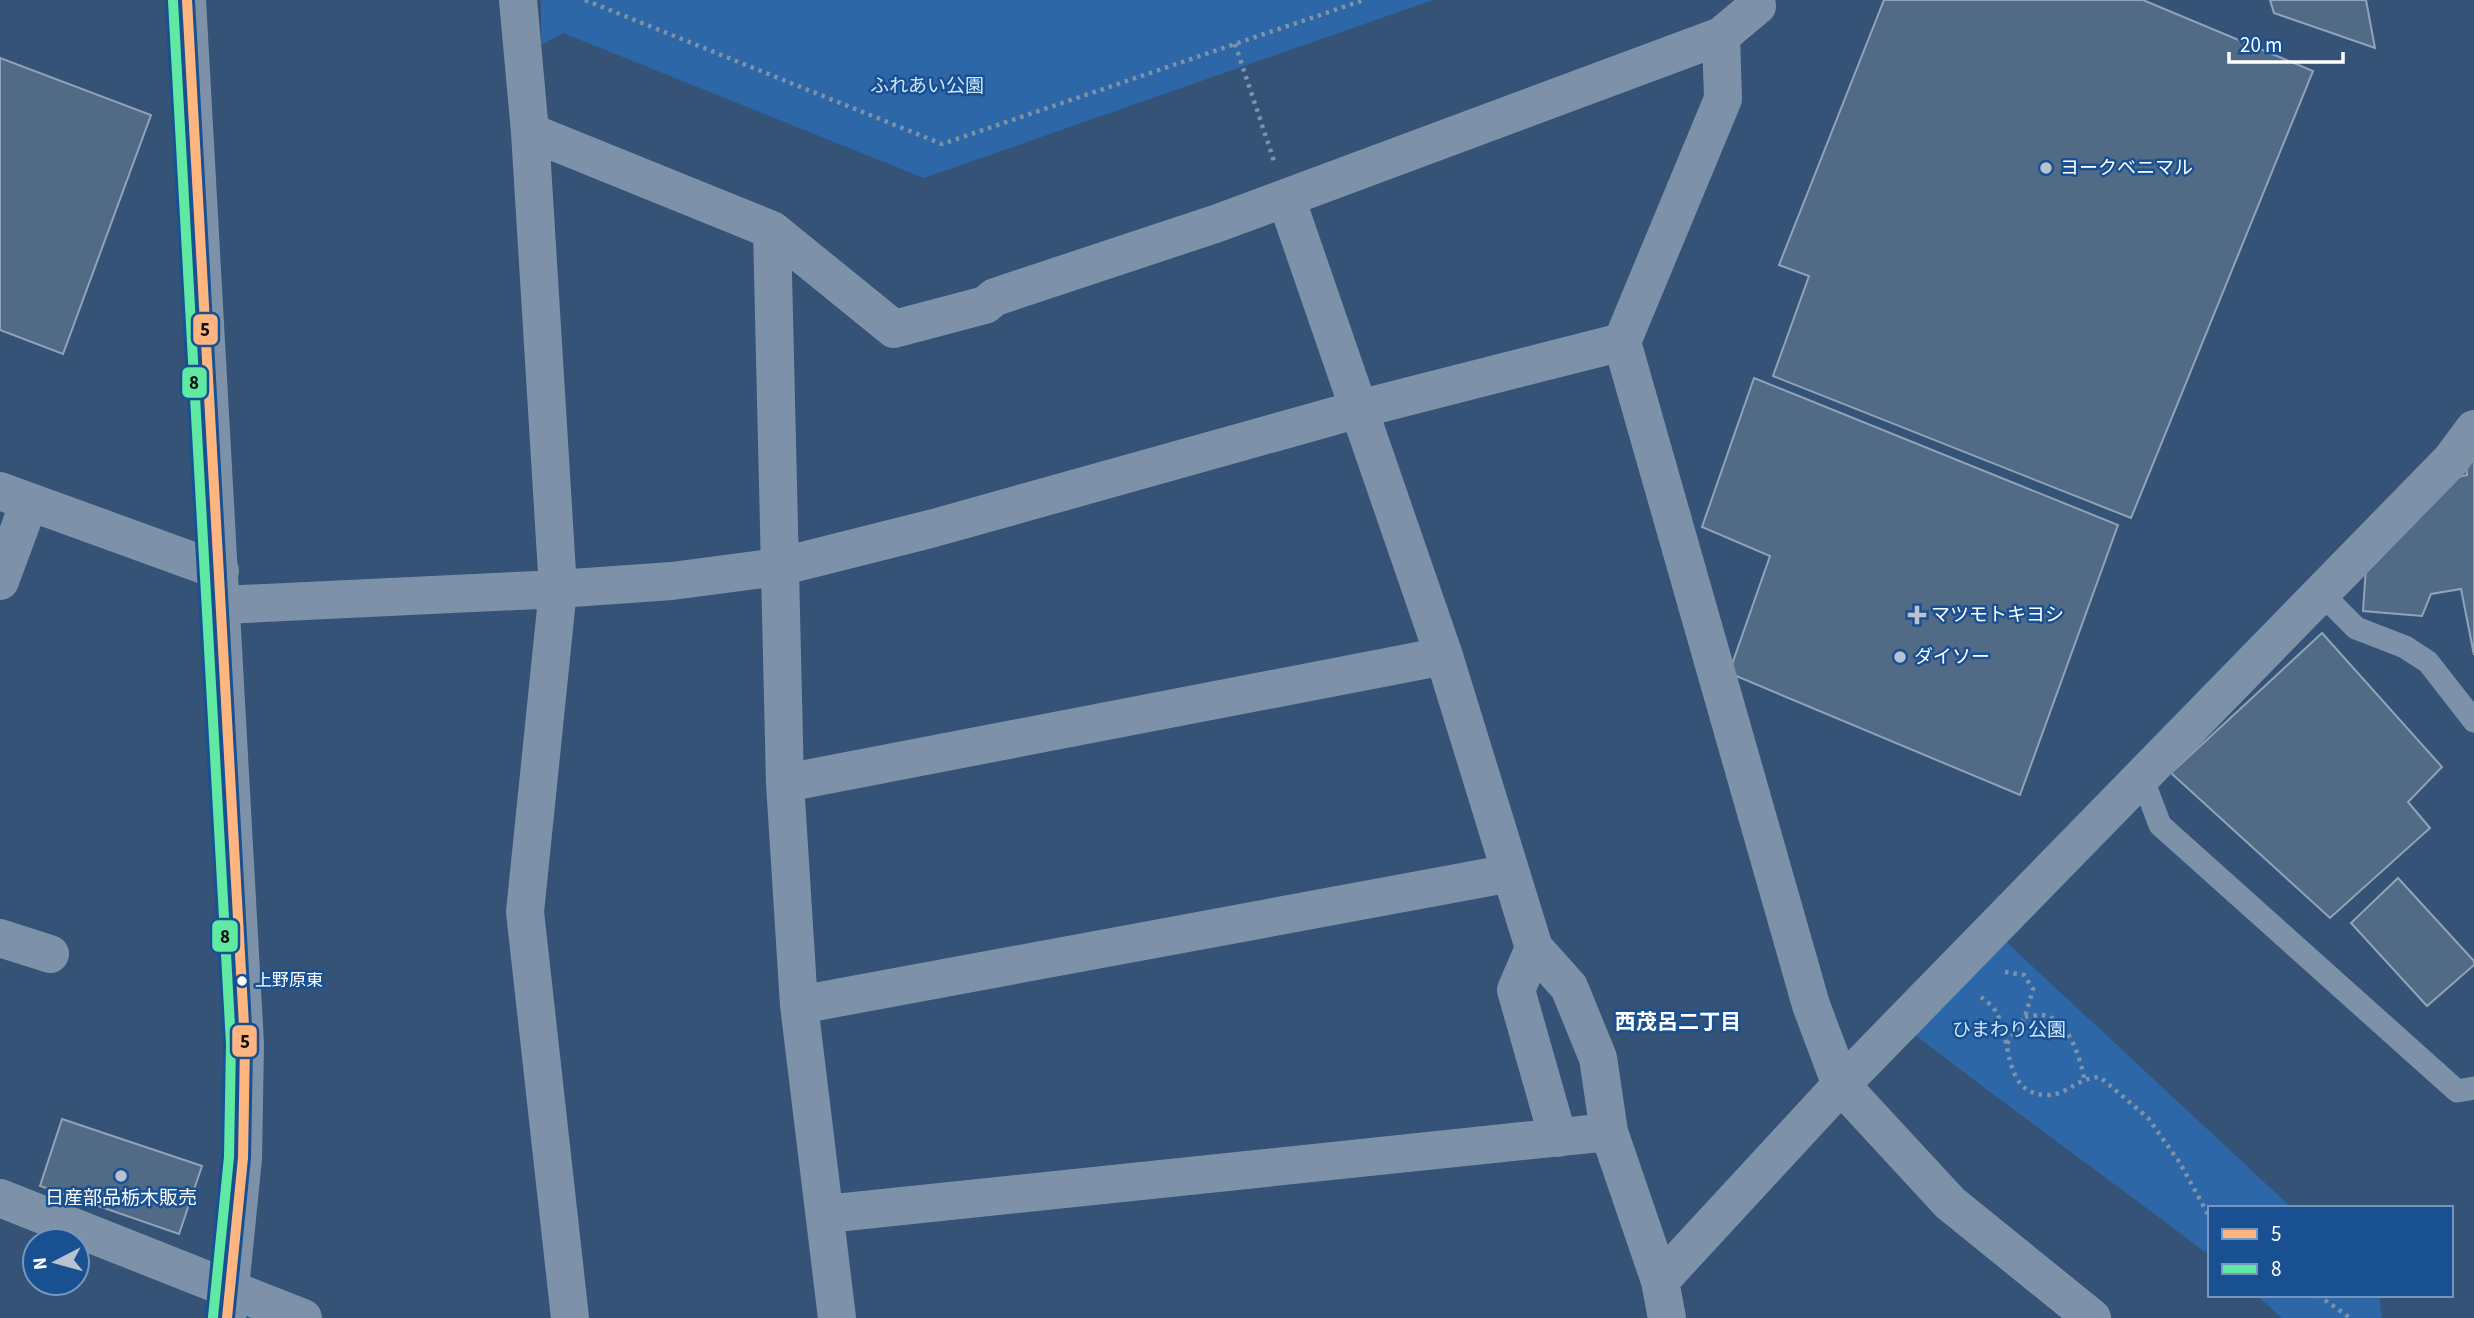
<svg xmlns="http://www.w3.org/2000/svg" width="2474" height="1318" font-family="'Source Sans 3','Noto Sans JP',sans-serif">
<rect width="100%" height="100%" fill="#345377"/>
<path fill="#2d67a8" d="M 541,0 L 1433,0 L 924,178 L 563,33 L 541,45 Z
M 2003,939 L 2292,1208 L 2210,1208 L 2210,1256 C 2111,1180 2009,1108 1910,1031 Z
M 2256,1295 L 2379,1295 L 2382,1318 L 2282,1318 Z"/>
<path fill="#516a86" stroke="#91a3b8" stroke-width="2" d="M 1884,0 L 2143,0 L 2313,71 L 2131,518 L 1773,376 L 1809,276 L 1779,265 Z
M 2270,0 L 2366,0 L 2375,48 L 2274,13 Z
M 0,58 L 151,115 L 63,354 L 0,330 Z
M 1754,378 L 2118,525 L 2020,795 L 1729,673 L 1770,556 L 1702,527 Z
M 2474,460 L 2474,655 L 2461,589 L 2431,594 L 2422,616 L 2363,611 L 2366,567 L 2443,480 L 2467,475 L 2466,462 Z
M 2322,633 L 2442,767 L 2408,802 L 2430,828 L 2330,918 L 2171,773 Z
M 2398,878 L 2474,961 L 2474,965 L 2427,1006 L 2351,923 Z
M 62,1119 L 202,1166 L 179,1234 L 40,1186 Z"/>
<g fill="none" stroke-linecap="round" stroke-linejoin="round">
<path stroke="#7d92a9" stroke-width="4.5" stroke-dasharray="3.5 5" stroke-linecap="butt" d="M 585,0 L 942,144 L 1364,0
M 1235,44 L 1274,161
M 2005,972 L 2024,975 L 2033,989 L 2025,1017 L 2006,1045
M 1981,997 C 1986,1001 1993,1006 1996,1012 C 2012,1037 2002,1093 2045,1095 C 2068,1096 2075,1078 2100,1077 L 2148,1118 L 2180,1163 L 2210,1218
M 2025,1017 C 2030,1016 2037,1015 2042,1015 C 2068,1018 2080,1057 2084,1078
M 2318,1295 L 2350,1318"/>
<path stroke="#7d92a9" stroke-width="23" d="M 2320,592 L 2356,628 L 2405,647 L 2428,662 L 2474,721
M 2141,775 L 2160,825 L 2457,1091 L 2474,1088"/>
<path stroke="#7d92a9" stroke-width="38" d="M 518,0 L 530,132 L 558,589 L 525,912 L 570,1318
M 1721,36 L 1723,99 L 1622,342 L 1811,1005 L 1841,1085 L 1950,1203 L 2092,1318
M 530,132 L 772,230 L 894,329 L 985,305 L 995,297 L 1218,223 L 1721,36 L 1757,6 L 1756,0
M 1286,198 L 1444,656 L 1534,948 L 1569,987 L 1598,1058 L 1609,1132 L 1660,1281 L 1667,1318
M 772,230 L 785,783 L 799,1005 L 837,1318
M 0,491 L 220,571
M 0,581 L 29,503
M 222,605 L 558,589 L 672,581 L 779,567 L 934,528 L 1359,409 L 1622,342
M 785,783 L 1444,656
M 0,938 L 50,954
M 1534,948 L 1516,990 L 1558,1138
M 799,1005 L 1511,873
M 0,1198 L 303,1318
M 826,1214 L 1609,1132
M 1660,1281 L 1841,1085 L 2451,460 L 2474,429"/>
<path stroke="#7d92a9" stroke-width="38" d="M 187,0 L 245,1044 L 243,1158 L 227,1318"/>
<defs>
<path id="bus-1" d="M 187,0 L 245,1044 L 243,1158 L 227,1318"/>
<path id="bus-2" d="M 173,1 L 231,1044 L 229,1157 L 213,1317"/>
</defs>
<use href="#bus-1" stroke="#195092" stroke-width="16"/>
<use href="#bus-2" stroke="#195092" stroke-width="16"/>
<use href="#bus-1" stroke="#ffb580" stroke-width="10"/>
<use href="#bus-2" stroke="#60e9a3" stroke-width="10"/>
</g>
<g fill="#b8c3cf" stroke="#195092" stroke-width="2.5">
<circle cx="2046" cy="168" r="7"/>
<path d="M1913.5 604.5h7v7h7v7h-7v7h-7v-7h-7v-7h7z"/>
<circle cx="1900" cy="657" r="7"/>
<circle cx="121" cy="1176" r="7"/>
</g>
<circle fill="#fff" stroke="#195092" stroke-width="2.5" cx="242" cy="981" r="6"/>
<g text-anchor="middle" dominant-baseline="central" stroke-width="5" stroke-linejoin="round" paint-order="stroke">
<g font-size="17" fill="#fff" stroke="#195092" text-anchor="start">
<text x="255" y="981">上野原東</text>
</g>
<g font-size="19" fill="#cfe4fb" stroke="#195092">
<text x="927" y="86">ふれあい公園</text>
<text x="2009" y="1030">ひまわり公園</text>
</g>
<g font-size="19" fill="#fff" stroke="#195092" text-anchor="start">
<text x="2060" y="168">ヨークベニマル</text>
<text x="1931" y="615">マツモトキヨシ</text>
<text x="1914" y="657">ダイソー</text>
<text x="121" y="1198" text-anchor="middle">日産部品栃木販売</text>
</g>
<g font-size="21" font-weight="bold" fill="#fff" stroke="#195092">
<text x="1678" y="1022">西茂呂二丁目</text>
</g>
</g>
<g stroke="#195092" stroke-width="2.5">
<rect x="192" y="313" width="27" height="33" rx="7" fill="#ffb580"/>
<rect x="181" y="366" width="27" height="33" rx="7" fill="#60e9a3"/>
<rect x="211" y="919" width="28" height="34" rx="7" fill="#60e9a3"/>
<rect x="231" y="1024" width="27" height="34" rx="7" fill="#ffb580"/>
</g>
<g font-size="19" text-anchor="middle" font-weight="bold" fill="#111">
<text x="205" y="336">5</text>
<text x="194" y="389">8</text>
<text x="225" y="943">8</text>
<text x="245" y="1048">5</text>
</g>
<rect x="2208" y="1206" width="245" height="91" fill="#195092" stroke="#7596be" stroke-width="2"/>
<rect x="2222" y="1229" width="35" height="10" fill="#ffb580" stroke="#7596be" stroke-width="2"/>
<text x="2271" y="1241" font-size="21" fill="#ffffff">5</text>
<rect x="2222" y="1264" width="35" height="10" fill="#60e9a3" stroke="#7596be" stroke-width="2"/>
<text x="2271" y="1276" font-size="21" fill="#ffffff">8</text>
<g transform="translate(56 1262) rotate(264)"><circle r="33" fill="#195092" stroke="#7596be" stroke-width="2"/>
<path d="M0-5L12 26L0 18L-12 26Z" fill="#b8c3cf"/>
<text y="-10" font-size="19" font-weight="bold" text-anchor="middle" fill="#ffffff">N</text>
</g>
<path d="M2229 52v10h114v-10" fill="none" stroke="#ffffff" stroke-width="3.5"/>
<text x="2240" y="52" font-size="21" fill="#ffffff" stroke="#195092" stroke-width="5" paint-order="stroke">20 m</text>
</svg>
